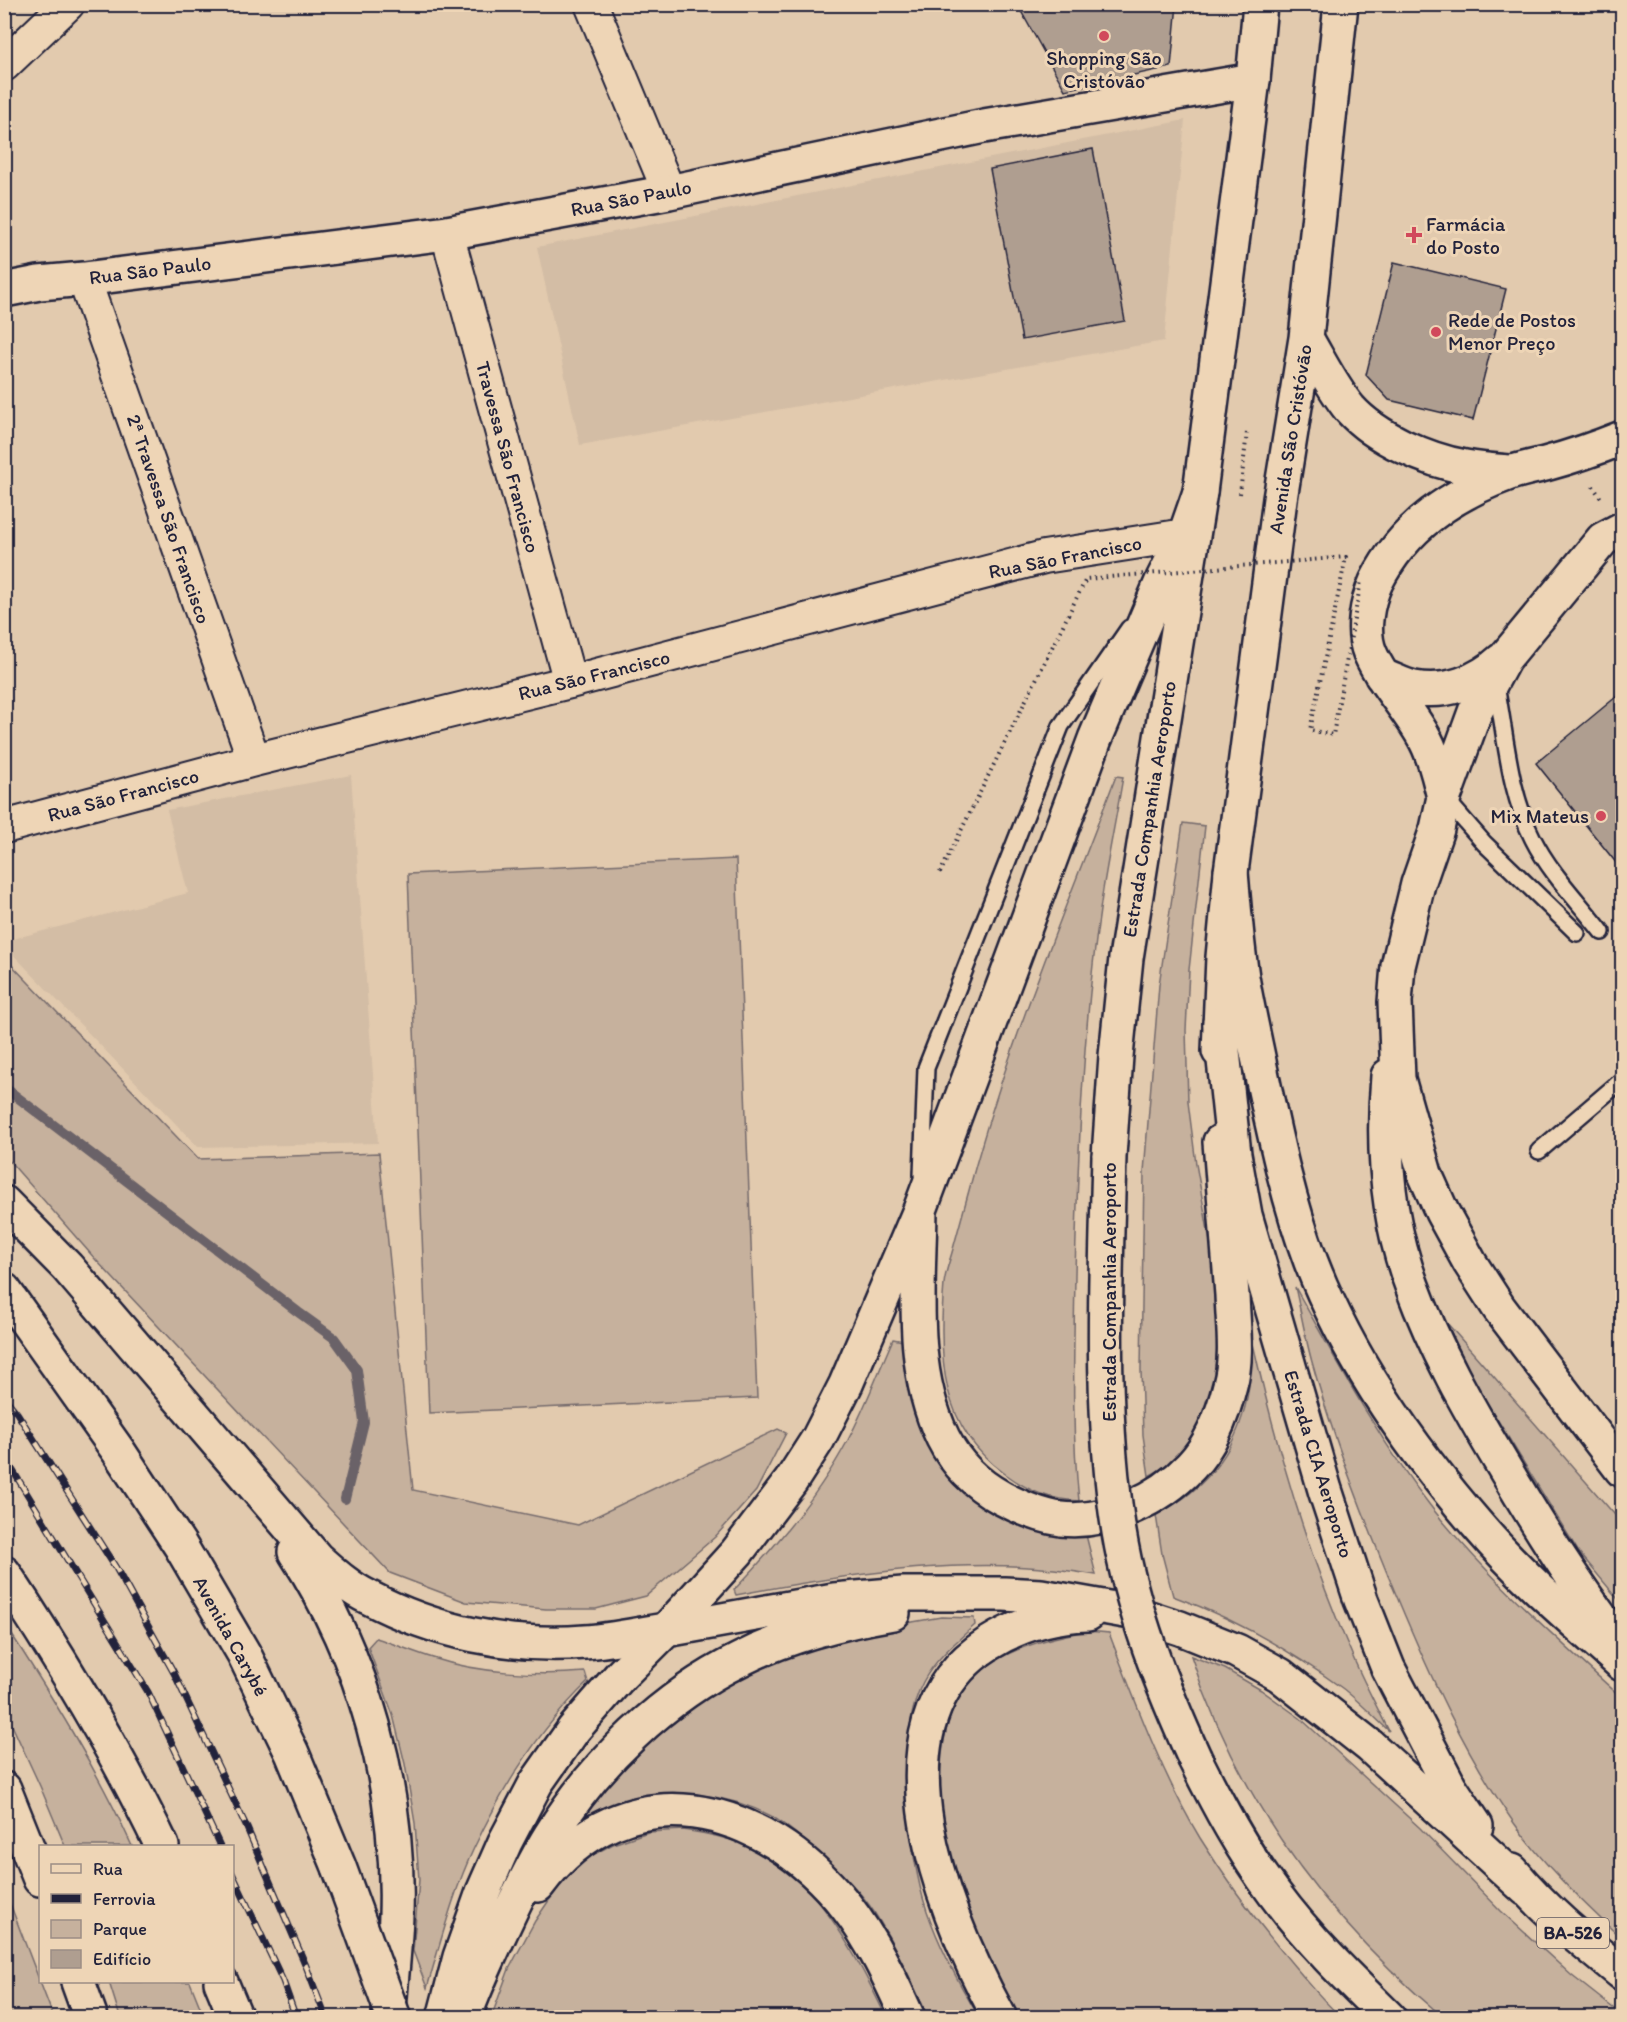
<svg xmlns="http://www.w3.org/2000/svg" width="1627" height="2022" font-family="Itim,sans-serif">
<rect width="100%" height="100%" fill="#e2caae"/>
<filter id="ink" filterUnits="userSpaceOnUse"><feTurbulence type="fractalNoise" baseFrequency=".0167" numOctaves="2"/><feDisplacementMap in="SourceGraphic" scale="12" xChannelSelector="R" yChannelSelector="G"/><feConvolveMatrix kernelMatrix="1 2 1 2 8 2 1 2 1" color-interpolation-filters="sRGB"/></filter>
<g filter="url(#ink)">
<path fill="#d3bda5" d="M 1185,120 L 1164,341 L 580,445 L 537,247 Z
M 351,775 L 378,1143 L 198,1147 L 5,946 L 5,941 L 188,893 L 167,810 Z"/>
<path fill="#c6b19d" stroke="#746a6c" stroke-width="1.5" d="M 1116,776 L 1123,777 C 1116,819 1107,861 1101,903 C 1083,1025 1078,1150 1075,1274 C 1074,1350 1071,1425 1079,1501 C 1048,1499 1030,1492 1004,1473 C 940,1427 938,1357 944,1284 C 945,1273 950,1260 953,1249 C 959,1227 965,1205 971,1183 C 1008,1044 1065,911 1116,776 Z
M 1183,823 L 1205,826 L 1189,970 L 1186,1030 L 1188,1102 L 1196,1164 L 1216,1275 L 1220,1323 L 1212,1393 L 1202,1421 L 1189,1443 L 1170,1464 L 1149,1476 L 1143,1435 L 1141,1370 L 1144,1172 L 1159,985 Z
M 736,859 L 757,1398 L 429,1413 L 408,874 Z
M 4,957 L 198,1159 L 379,1153 L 413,1490 L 578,1525 L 778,1429 L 786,1433 L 756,1491 L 715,1537 L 646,1596 L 596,1609 L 546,1609 L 466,1602 L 390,1573 L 96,1260 L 5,1156 Z
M 1295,1287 C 1337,1362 1378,1439 1432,1508 C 1488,1578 1556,1638 1622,1698 L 1622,1939 C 1584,1903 1545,1867 1514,1823 C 1465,1753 1430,1676 1397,1597 C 1365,1521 1334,1442 1312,1362 C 1305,1337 1301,1312 1295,1287 Z
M 1446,1322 L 1622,1523 L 1622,1604 L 1578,1551 L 1478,1388 Z
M 893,1339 L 903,1341 L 932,1452 L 950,1479 L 969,1497 L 991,1511 L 1025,1526 L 1086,1535 L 1096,1575 C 978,1553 853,1573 736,1595 L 734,1590 C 777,1545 819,1495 848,1440 C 865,1408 878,1373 893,1339 Z
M 1252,1339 C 1276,1447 1308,1556 1353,1657 C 1364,1683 1377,1707 1389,1731 C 1374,1717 1359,1701 1342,1688 C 1290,1650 1233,1618 1173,1596 L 1162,1554 L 1156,1515 C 1209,1488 1241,1445 1249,1386 C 1251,1370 1251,1355 1252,1339 Z
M 941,1617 L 974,1618 L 975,1625 C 956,1642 935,1659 923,1682 C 895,1736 908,1854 927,1911 C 940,1948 959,1984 979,2017 L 928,2017 C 912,1981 895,1945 874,1912 C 861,1892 842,1874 825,1858 C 808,1844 790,1827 771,1816 C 728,1794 675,1787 629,1800 C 613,1805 598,1814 583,1821 L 580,1818 L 595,1797 L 637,1749 L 697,1700 L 771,1659 L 861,1631 Z
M 5,1624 C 51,1695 97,1769 132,1846 L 65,1846 L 40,1786 L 5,1710 Z
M 1088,1631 L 1109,1633 C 1135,1701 1162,1775 1200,1838 C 1228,1883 1260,1926 1295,1967 C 1310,1984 1324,2002 1341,2017 L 1013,2017 C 1004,2002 994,1986 986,1970 C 978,1951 972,1929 966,1909 C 960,1893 952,1875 948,1858 C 937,1807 933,1724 969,1682 C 996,1651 1050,1637 1088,1631 Z
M 376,1638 C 395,1644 413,1652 433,1658 C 478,1673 537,1676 585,1672 L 588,1682 C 539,1729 503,1787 474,1848 C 453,1892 441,1941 427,1988 L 413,1951 L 419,1880 L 415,1823 L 405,1764 L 393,1715 L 368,1647 Z
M 1191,1656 L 1225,1669 L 1261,1690 L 1300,1718 L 1420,1828 L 1501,1911 L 1571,1975 L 1622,2015 L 1622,2017 L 1443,2017 C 1326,1919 1239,1802 1191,1656 Z
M 683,1830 C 704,1833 725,1837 746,1845 C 815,1873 856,1954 886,2017 L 491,2018 L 509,1969 L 535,1921 L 558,1887 L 585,1859 L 613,1844 L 648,1832 Z
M 4,1888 L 50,2008 L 52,2017 L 5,2017 Z
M 109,1982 L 190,1982 L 204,2017 L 120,2017 Z"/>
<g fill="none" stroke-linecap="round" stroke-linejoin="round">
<path stroke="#6b6267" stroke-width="10" d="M 4,1087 L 298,1312 L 334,1338 L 357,1370 L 364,1422 L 345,1499"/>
</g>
<path fill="#af9e90" stroke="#22223b" stroke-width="1.5" d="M 1017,4 L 1177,4 L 1171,67 L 1065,90 Z
M 1093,149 L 1125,321 L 1022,340 L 990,169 Z
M 1394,262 L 1506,289 L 1473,420 L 1389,400 L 1366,375 Z
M 1622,692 L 1622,870 L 1536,763 Z"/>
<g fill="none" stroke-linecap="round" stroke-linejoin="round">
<defs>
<path id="lane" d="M 1495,681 C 1506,734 1508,790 1533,839 C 1550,873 1579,902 1602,932
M 1444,797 L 1484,843 L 1577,933
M 1539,1151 L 1622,1080
M 922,1175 L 926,1068 L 1061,726 L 1129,628"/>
<path id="street" d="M 591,4 L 669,192
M 4,65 L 68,4
M 447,233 L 570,682
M 84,279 L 254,760
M 4,827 L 254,760 L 570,682 L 1044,557 L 1185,535"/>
<path id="secondary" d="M 4,290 L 39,283 L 84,279 L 447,233 L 669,192 L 984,126 L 1253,80
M 1622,529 L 1603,539 L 1504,659 L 1475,712 L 1444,797 L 1437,829 L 1418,884 L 1398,966 L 1395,1002 L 1398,1079 L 1425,1174 L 1442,1212 L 1470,1263 L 1499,1308 L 1622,1470
M 1382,676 C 1392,679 1403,686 1414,688 C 1446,694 1478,682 1502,660
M 1444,797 C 1439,778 1435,758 1426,741 C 1410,710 1384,685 1370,653 C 1361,631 1367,602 1376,582 C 1404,526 1452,494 1510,473 C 1521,469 1533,467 1545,464 C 1571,457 1597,448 1622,438
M 1388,1076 C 1382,1146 1387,1220 1412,1286 C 1435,1349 1468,1407 1502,1464 C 1539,1527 1577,1588 1622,1646
M 4,1203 L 67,1267 L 317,1559 C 333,1573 349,1588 368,1597 C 434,1632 511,1648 585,1642 C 612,1640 639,1634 666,1630
M 295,1552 C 365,1659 400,1787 396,1915 C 395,1947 391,1979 389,2011
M 4,1789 L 40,1879
M 78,1982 L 91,2018"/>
<path id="primary" d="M 1306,338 C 1320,362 1332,387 1350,409 C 1376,438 1427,460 1465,467 C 1480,470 1496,471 1511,472
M 1219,1051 L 1223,957 L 1231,872 L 1280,499 L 1306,338 L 1341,4
M 920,1210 C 919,1285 909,1368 943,1438 C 956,1464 976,1484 1002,1498 C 1021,1508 1040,1516 1061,1519 C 1108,1524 1160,1499 1191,1466 C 1212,1444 1223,1414 1230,1385 C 1238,1357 1233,1324 1232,1295 C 1228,1244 1224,1193 1220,1142
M 666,1630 L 737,1552 L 791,1481 L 818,1439 L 846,1384 L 920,1210 L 1095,739 L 1163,579 L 1185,535 L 1200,492 L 1253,80 L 1260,4"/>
<path id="highway" d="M 1231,872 C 1234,908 1237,943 1242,977 C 1248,1012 1256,1046 1263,1081 C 1276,1142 1289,1203 1311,1262 C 1348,1358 1413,1451 1480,1528 C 1523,1578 1574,1621 1622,1664
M 1220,1023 L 1234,1154 L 1245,1215 L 1325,1490 L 1361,1600 L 1388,1668 L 1450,1787 L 1476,1826
M 1109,1156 L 1116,1056 L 1126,958 L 1200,492
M 4,1290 L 119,1452 L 180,1545 L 244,1654 L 292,1753 L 339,1867
M 4,1573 C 62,1661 117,1752 162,1846
M 1195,1759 C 1218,1805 1243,1852 1274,1893 C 1308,1939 1348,1978 1389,2018
M 1512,1871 C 1544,1910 1584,1942 1622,1973
M 538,1885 C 626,1766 763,1802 846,1906 C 873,1941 890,1978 908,2018
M 221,1982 L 236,2018
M 444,2018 L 460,1957 L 483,1892 L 505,1842 L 536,1783 L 574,1729 L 621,1675 L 666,1630 L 834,1600 L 903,1594 L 1004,1594 L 1041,1596 L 1131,1612 L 1180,1628 L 1237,1651 L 1280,1675 L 1370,1746 L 1526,1889
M 464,2018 C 475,1986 490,1955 504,1925 C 518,1895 532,1865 550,1836 C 595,1763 663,1697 741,1659 C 788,1635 841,1622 893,1613
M 1000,2018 C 945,1917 863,1724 988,1644 C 1018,1625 1053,1615 1088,1614"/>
</defs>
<use href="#lane" stroke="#22223b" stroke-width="20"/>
<use href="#street" stroke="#22223b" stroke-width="36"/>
<use href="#secondary" stroke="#22223b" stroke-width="38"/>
<use href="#primary" stroke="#22223b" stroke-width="38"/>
<use href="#highway" stroke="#22223b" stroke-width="38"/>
<path stroke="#22223b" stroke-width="4" stroke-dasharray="1.5 4.5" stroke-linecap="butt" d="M 1593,486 L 1602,500
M 1240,494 L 1247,432"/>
<use href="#lane" stroke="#eed5b6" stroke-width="15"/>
<use href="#street" stroke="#eed5b6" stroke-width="32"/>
<use href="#secondary" stroke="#eed5b6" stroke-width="33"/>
<use href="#primary" stroke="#eed5b6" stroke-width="33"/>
<use href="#highway" stroke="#eed5b6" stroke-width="33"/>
<defs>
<path id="rail" d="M 4,1397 L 17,1413 L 116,1568 L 174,1673 L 247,1828 L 306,1966 L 326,2018
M 4,1456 L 148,1692 L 220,1846
M 232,1873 L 283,1981 L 296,2018"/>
</defs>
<use href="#rail" stroke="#22223b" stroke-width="7"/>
<use href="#rail" stroke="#eed5b6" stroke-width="4.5" stroke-dasharray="14" stroke-linecap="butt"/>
<defs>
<path id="highway-bridge" d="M 1109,1156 C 1106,1281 1099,1407 1119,1532 C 1132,1611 1162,1687 1195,1759
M 339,1867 L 394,2018"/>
</defs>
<use href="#highway-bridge" stroke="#22223b" stroke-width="38" stroke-linecap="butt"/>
<path stroke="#22223b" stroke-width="4" stroke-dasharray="1.5 4.5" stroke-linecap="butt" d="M 940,873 L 1086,579 L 1346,557 L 1310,730 L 1333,735 L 1361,581"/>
<use href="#highway-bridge" stroke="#eed5b6" stroke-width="33"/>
</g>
</g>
<g fill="#d1495b" stroke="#eed5b6" stroke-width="2">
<circle cx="1104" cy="36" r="6"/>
<path d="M1411 226h6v6h6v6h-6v6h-6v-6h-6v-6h6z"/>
<circle cx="1436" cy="332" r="6"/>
<circle cx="1601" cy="816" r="6"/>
</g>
<g text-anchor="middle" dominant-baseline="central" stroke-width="6" stroke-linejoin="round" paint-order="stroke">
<rect fill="#eed5b6" stroke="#5f5860" stroke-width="1.5" x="1537" y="1918" width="72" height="30" rx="4.5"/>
<g font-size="18" font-weight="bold" fill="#22223b">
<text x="1573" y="1933">BA-526</text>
</g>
<g font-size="20" fill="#22223b" stroke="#eed5b6" text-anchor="start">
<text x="1104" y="58" text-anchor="middle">Shopping São<tspan x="1104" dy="23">Cristóvão</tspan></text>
<text x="1426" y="224">Farmácia<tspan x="1426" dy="23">do Posto</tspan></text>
<text x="1448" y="320">Rede de Postos<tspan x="1448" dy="23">Menor Preço</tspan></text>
<text x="1589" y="816" text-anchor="end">Mix Mateus</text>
</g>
<g font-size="20" fill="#22223b" stroke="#eed5b6">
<text transform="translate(631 198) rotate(-11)">Rua São Paulo</text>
<text transform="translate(150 270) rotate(-7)">Rua São Paulo</text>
<text transform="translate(1290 439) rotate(-81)">Avenida São Cristóvão</text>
<text transform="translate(508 457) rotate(75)">Travessa São Francisco</text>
<text transform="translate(169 519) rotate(71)">2ª Travessa São Francisco</text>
<text transform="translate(1065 557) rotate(-11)">Rua São Francisco</text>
<text transform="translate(594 675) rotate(-14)">Rua São Francisco</text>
<text transform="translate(123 795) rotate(-15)">Rua São Francisco</text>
<text transform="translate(1149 809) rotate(-81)">Estrada Companhia Aeroporto</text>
<text transform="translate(1109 1292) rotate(-90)">Estrada Companhia Aeroporto</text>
<text transform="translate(1319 1464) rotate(73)">Estrada CIA Aeroporto</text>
<text transform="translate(231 1636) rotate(61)">Avenida Carybé</text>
</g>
</g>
<rect width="1627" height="2022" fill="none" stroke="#eed5b6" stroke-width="24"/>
<rect x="12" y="12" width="1603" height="1998" fill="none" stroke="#22223b" stroke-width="2" filter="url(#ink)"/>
<rect x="39" y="1845" width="195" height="138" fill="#eed5b6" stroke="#9c8d85" stroke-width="1.5"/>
<rect x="51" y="1864" width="30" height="9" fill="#eed5b6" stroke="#9c8d85" stroke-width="1.5"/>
<text x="93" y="1875" font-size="18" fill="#22223b">Rua</text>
<rect x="51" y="1894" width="30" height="9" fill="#22223b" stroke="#9c8d85" stroke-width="1.5"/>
<text x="93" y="1905" font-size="18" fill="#22223b">Ferrovia</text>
<rect x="51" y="1920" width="30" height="18" fill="#c6b19d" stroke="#9c8d85" stroke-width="1.5"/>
<text x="93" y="1935" font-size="18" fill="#22223b">Parque</text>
<rect x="51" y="1950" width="30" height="18" fill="#af9e90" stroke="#9c8d85" stroke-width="1.5"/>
<text x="93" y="1965" font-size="18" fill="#22223b">Edifício</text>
</svg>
